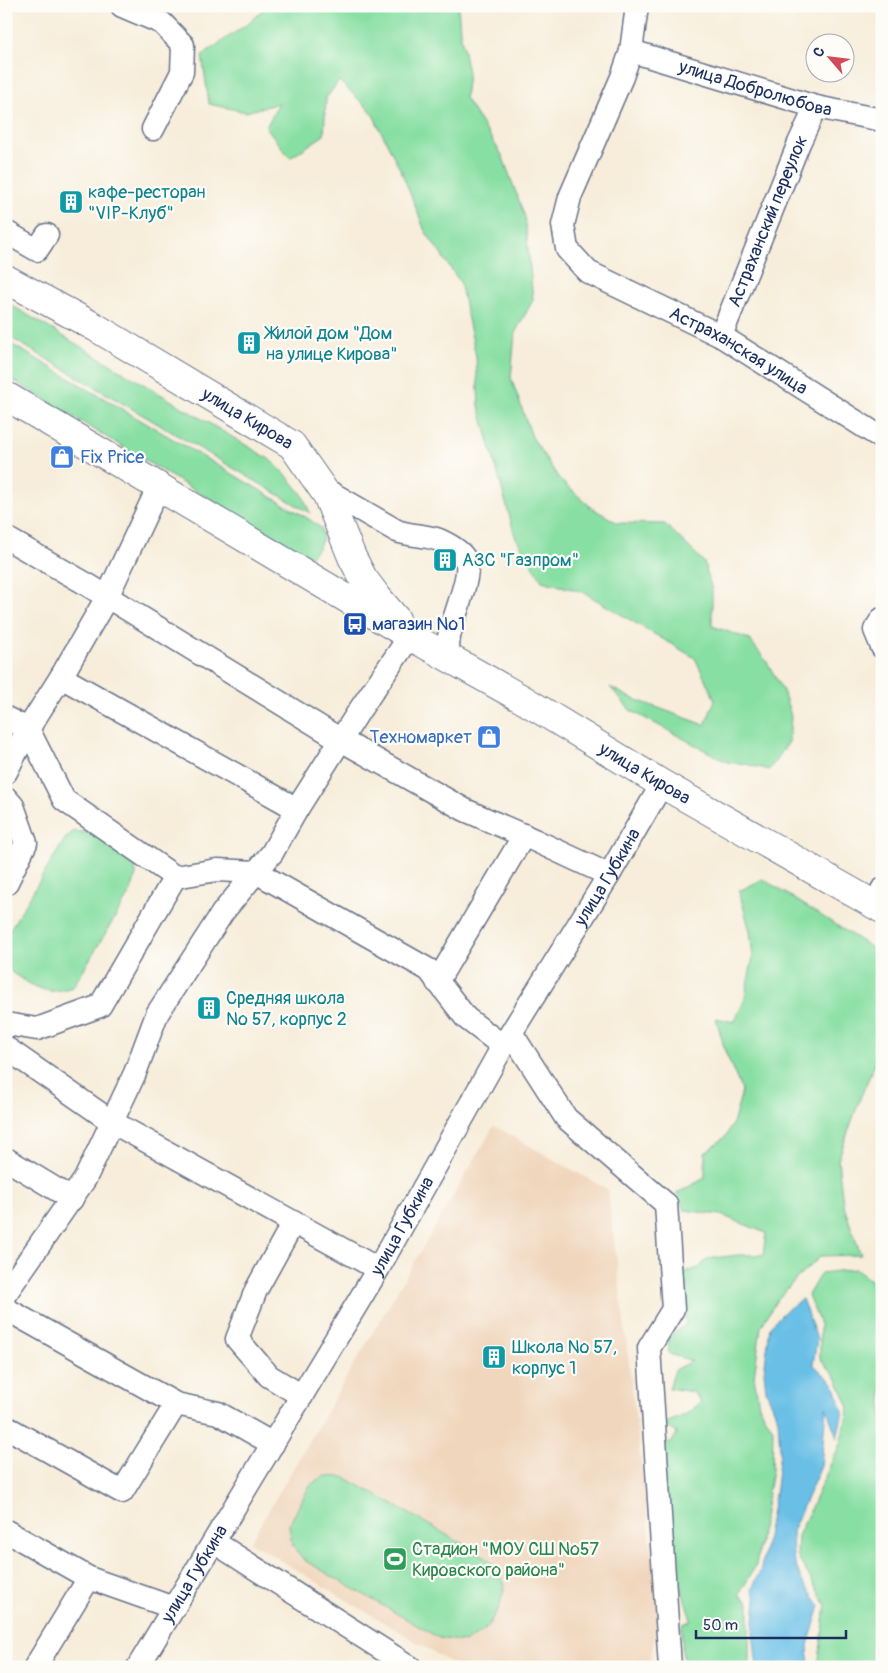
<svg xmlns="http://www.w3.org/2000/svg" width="888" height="1673" font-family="Pangolin,sans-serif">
<rect width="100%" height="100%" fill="#fdfcf7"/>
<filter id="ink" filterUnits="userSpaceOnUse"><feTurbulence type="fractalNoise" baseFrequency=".02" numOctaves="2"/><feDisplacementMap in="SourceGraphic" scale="10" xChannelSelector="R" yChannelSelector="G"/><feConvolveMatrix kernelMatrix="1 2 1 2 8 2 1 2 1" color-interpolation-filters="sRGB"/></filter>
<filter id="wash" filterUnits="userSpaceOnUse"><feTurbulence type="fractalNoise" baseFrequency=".0096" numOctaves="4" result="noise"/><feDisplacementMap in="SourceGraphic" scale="20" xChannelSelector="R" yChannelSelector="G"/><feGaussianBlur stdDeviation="1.12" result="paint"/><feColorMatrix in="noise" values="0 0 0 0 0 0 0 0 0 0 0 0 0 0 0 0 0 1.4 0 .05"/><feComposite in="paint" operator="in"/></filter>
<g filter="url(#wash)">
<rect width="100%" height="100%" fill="#f7edda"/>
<path fill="#f0d6bc" d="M 494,1126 L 608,1190 L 659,1612 L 649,1667 L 458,1667 L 250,1542 Z"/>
<path fill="#88dfa3" stroke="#528780" d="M 267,6 L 458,6 L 460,31 L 468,73 L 465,98 L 502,155 L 525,217 L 533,300 L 515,333 L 511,378 L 532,437 L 560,480 L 592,508 L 618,523 L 665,524 L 704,562 L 712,590 L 712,626 L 749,639 L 767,662 L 783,691 L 791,716 L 789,742 L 769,770 L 746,764 L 727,762 L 630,710 L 610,687 L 631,698 L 705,725 L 715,700 L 695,658 L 583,592 L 542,581 L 515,536 L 479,406 L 476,356 L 460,282 L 425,231 L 402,173 L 371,111 L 339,81 L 326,98 L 324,135 L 290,158 L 266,127 L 279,103 L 246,112 L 209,104 L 202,55 L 246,25 Z
M 6,302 L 269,459 L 286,475 L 302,494 L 310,513 L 6,335 Z
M 6,341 L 309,519 L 321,528 L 323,538 L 317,550 L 311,556 L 301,555 L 6,376 Z
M 74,831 L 90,833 L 126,852 L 135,863 L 136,875 L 131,891 L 73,987 C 65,989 54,993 45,990 C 33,987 16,976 6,968 L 6,936 L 65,839 Z
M 763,879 L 882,954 L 882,1047 L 861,1096 L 838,1160 L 843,1204 L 861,1255 L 821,1256 L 796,1279 L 776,1301 L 761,1327 L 754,1376 L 759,1406 L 773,1429 L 772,1470 L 756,1565 L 739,1595 L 749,1602 L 749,1667 L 687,1667 L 682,1652 L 682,1625 L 691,1620 L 682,1590 L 670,1584 L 663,1445 L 672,1442 L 677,1433 L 663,1424 L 685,1415 L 701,1402 L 693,1392 L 669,1388 L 675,1370 L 692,1361 L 669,1354 L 668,1338 L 686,1324 L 682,1273 L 699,1268 L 707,1259 L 738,1255 L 763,1255 L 766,1233 L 721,1215 L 684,1210 L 677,1193 L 705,1178 L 705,1153 L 726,1136 L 734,1121 L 742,1091 L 725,1051 L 716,1018 L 734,1022 L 744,1001 L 753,957 L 750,931 L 739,891 Z
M 855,1269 L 882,1289 L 882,1667 L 818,1667 L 826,1605 L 797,1556 L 798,1536 L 840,1444 L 849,1407 L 837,1379 L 820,1358 L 820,1324 L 808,1295 L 821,1273 Z
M 325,1476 L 344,1477 L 486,1557 L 497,1569 L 505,1585 L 499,1608 L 485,1630 L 465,1642 L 439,1638 L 304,1560 L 292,1545 L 289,1525 L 310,1485 Z"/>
<path fill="#69bfe6" stroke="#4277a2" d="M 802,1299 L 817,1339 L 813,1364 L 834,1384 L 843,1411 L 837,1438 L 826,1407 L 821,1466 L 792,1531 L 793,1558 L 802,1581 L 820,1606 L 808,1645 L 809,1667 L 757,1667 L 753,1632 L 756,1598 L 752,1589 L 761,1569 L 776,1488 L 780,1451 L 778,1419 L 766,1390 L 764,1372 L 770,1326 L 785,1311 Z"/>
</g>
<g filter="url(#ink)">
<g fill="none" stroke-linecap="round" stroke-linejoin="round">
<defs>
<g id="minor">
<path d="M 122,6 L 162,23 L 183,45 L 182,72 L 153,129"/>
<path id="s1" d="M 637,6 L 631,51 L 622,77 L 570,197 L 563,225 L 567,249 L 588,272 L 721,336 L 882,438"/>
<path id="s2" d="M 631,51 L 816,107 L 882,120"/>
<path d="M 6,232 L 37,250 L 47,235"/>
<path id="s3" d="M 721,336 L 799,143 L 816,107"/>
<path d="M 321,487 L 397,531 C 411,536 426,535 439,540 C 448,544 462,552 466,561 C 472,575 452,620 449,637 C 448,643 448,650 447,656"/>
<path d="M 6,538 L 88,585 L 341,740 L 465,810 L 534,840 L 609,875"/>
<path d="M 882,619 L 875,630 L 882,647"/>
<path d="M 61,677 L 297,809"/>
<path d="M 6,718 L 28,729 L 6,772"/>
<path d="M 6,798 L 13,806 L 26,843 L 6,884"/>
<path d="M 175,877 L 217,870 L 256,872 L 429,970 L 466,1018 L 503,1046"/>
<path d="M 876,906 L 882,890"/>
<path d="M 437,982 L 524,835"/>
<path d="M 6,1024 L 37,1029 L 100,1006 L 175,877 L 64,800 L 28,729 L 61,677 L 107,597 L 159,486"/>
<path d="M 512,1034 L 566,1118 L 666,1204 L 673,1309 L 649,1348 L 670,1667"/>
<path d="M 6,1048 L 112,1122 L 378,1269"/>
<path d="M 6,1159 L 72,1199"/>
<path d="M 293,1223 L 256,1290 L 237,1339 L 269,1376 L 302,1396"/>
<path d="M 6,1293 L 85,1179 L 135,1073 L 157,1014 L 223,912 L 272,853 L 297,809 L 359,711 L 410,636"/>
<path d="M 6,1309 L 176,1404"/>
<path d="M 6,1427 L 122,1492 L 176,1404 L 218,1413 L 273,1444"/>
<path d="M 6,1531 L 89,1578 L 174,1608"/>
<path d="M 214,1542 L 410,1667"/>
<path d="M 35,1667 L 89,1578"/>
<path id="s4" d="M 138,1667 L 378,1269 L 503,1046 L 609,875 L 662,784"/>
</g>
<g id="major">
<path id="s5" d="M 6,279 L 95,327 L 292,445 L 327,495 L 352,557 L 363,578 L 378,598 L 396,619"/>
<path id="s6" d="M 6,396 L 410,636 L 524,700 L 662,784 L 882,909"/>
</g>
</defs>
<use href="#minor" stroke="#687289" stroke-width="25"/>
<use href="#major" stroke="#687289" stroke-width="30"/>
<use href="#minor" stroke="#fff" stroke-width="22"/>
<use href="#major" stroke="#fff" stroke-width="28"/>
</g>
</g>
<defs>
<symbol id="building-square" viewBox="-11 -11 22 22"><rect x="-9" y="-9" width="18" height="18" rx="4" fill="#0f9aa8" stroke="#fdfcf7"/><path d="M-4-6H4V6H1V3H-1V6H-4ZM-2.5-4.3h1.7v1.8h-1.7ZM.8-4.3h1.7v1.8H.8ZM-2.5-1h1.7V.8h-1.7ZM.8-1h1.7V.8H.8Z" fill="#fff"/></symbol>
<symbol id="shop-square" viewBox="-11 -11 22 22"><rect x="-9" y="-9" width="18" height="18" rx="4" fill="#3f7fe0" stroke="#fdfcf7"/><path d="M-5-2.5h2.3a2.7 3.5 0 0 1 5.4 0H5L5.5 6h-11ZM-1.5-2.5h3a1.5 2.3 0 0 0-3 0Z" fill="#fff"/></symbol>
<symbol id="bus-square" viewBox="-11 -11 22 22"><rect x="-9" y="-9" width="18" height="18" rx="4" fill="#1a4fb4" stroke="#fdfcf7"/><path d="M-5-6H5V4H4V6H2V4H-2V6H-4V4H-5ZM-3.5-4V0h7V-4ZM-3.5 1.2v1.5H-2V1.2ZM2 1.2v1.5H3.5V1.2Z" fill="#fff"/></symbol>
<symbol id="stadium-square" viewBox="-11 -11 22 22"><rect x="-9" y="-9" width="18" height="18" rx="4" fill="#2e9e5b" stroke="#fdfcf7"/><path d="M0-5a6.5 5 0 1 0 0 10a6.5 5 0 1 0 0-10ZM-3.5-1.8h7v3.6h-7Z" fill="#fff"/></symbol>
</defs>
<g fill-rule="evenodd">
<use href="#building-square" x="57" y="188" width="28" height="28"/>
<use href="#building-square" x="235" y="329" width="28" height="28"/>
<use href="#shop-square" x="48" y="443" width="28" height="28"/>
<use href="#building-square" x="431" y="546" width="28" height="28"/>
<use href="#bus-square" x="341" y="610" width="28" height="28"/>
<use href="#shop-square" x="475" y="723" width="28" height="28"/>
<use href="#building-square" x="195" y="994" width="28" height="28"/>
<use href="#building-square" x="480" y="1343" width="28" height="28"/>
<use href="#stadium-square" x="381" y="1545" width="28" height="28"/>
</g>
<g text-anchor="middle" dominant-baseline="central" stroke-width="4.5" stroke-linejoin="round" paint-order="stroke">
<g font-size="18" fill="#1b2f5e" stroke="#fdfcf7">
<text stroke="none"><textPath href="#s2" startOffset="130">улица Добролюбова</textPath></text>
<text stroke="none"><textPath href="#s3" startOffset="124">Астраханский переулок</textPath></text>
<text stroke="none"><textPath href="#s1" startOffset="458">Астраханская улица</textPath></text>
<text stroke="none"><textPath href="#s5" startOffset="279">улица Кирова</textPath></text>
<text stroke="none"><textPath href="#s6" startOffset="742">улица Кирова</textPath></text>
<text stroke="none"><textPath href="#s4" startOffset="919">улица Губкина</textPath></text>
<text stroke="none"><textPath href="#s4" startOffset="514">улица Губкина</textPath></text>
<text stroke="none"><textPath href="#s4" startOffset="109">улица Губкина</textPath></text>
</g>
<g font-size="18" fill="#0d838f" stroke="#fdfcf7" text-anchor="start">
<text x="88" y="192">кафе-ресторан<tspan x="88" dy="21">"VIP-Клуб"</tspan></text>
<text x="266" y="333">Жилой дом "Дом<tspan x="266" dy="21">на улице Кирова"</tspan></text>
<text x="462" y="560">АЗС "Газпром"</text>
<text x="226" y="998">Средняя школа<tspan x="226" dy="21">№ 57, корпус 2</tspan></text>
<text x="512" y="1347">Школа № 57,<tspan x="512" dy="21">корпус 1</tspan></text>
</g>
<g font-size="18" fill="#366cbe" stroke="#fdfcf7" text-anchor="start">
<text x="80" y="457">Fix Price</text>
<text x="472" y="737" text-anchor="end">Техномаркет</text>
</g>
<g font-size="18" fill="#164399" stroke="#fdfcf7" text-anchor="start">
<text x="372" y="624">магазин №1</text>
</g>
<g font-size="18" fill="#27864d" stroke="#fdfcf7" text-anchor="start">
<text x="412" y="1549">Стадион "МОУ СШ №57<tspan x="412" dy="21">Кировского района"</tspan></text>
</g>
</g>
<rect width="888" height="1673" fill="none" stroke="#fdfcf7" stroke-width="25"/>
<g transform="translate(830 58) rotate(298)"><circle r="24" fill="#fdfcf7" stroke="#a3aaba"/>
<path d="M0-4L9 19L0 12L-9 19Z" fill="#d1495b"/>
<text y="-8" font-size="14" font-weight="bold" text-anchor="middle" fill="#1b2f5e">С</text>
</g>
<path d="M696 1630v8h150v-8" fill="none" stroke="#1b2f5e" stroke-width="2.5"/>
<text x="703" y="1630" font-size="15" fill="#1b2f5e" stroke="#fdfcf7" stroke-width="4" paint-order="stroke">50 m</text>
</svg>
